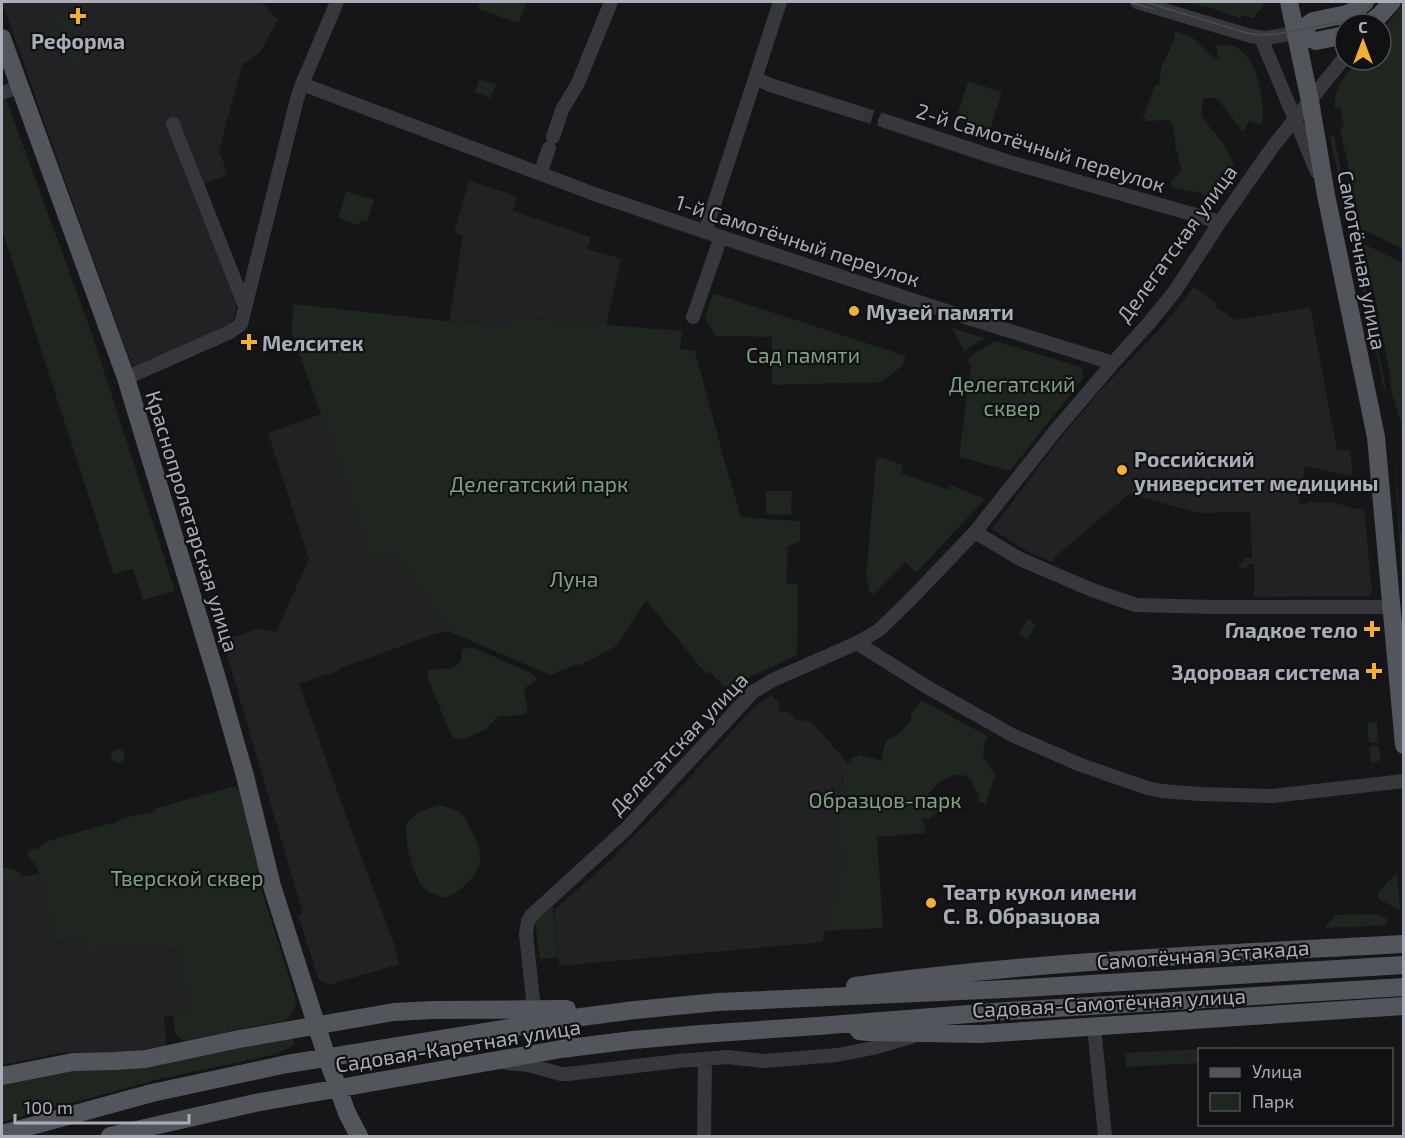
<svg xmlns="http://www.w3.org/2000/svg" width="1405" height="1138" font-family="'Exo 2',sans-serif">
<rect width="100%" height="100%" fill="#161618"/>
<path fill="#222225" d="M 2,2 L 262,2 L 278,20 L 260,52 L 242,65 L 219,151 L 226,170 L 224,176 L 203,184 L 242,284 L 234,317 L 229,325 L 224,328 L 137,367 L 131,363 L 68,189 Z
M 469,181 L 517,196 L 513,211 L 591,237 L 587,249 L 621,259 L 606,325 L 512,317 L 511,328 L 449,321 L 463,236 L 454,233 Z
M 1194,287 L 1217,304 L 1216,307 L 1236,320 L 1310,307 L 1337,450 L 1350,451 L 1353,476 L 1304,466 L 1303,494 L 1299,495 L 1300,505 L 1307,505 L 1307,502 L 1331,502 L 1357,509 L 1364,509 L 1372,592 L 1368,596 L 1254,597 L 1254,564 L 1248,564 L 1247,568 L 1239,568 L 1239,563 L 1243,562 L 1244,558 L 1252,558 L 1250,512 L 1199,513 L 1129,494 L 1056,556 L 1052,562 L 1028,552 L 992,529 L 1055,445 L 1100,391 L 1162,327 Z
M 321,414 L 371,558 L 393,551 L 450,632 L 437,633 L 338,669 L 338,671 L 328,675 L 327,674 L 299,684 L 353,835 L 394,944 L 399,964 L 329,985 L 319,980 L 298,915 L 303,914 L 224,645 L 228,643 L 226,639 L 258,629 L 263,629 L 276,632 L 309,559 L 268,433 Z
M 771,695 L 779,702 L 779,711 L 788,712 L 796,720 L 811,721 L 848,764 L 842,780 L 840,834 L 841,876 L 822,942 L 559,966 L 554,908 L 557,908 L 616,855 L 616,853 L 659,811 L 753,708 Z
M 39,873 L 54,941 L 81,936 L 143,942 L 178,950 L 188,1012 L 164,1017 L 166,1038 L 165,1044 L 163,1046 L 126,1052 L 65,1052 L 2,1065 L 2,881 Z"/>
<path fill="#1e261f" d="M 480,2 L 526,2 L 519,23 L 478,9 Z
M 1184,2 L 1263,2 L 1264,5 L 1253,18 L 1244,15 L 1239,18 L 1211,8 Z
M 1403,4 L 1403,249 L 1373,234 L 1362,231 L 1340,128 L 1344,126 L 1340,107 L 1335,108 C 1333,88 1346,75 1358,60 L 1381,60 L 1381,32 Z
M 70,11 L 90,58 L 68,67 L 48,20 Z
M 1175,31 L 1192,37 L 1213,57 L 1219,58 L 1216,46 C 1248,37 1260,77 1262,101 C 1262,109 1265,117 1261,125 L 1249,121 L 1243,132 L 1220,102 L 1215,98 L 1203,98 L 1201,116 L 1223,143 L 1234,165 L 1224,186 L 1215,195 L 1209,197 L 1197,192 L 1173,188 L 1171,183 C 1173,177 1182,174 1181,167 C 1181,163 1177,157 1177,153 C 1174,142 1176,129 1169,120 L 1146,121 L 1142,116 L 1147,112 L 1145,112 L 1155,85 L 1159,86 L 1161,68 L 1174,40 Z
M 479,79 L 496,84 L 491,98 L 475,92 Z
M 968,81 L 1002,92 L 990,130 L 956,119 Z
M 6,99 L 92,334 L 175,591 L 143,600 L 133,569 L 114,574 L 2,230 L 2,100 Z
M 1334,136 L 1351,222 L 1348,222 L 1330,137 Z
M 346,191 L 374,200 L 367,222 L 361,220 L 359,225 L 338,218 Z
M 1364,244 L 1403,263 L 1403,463 L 1401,424 L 1391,390 L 1390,373 Z
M 1358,253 L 1386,389 L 1384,390 L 1355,254 Z
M 713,293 L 906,356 L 902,366 L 881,382 L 772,385 L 772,337 L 715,336 L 705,318 Z
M 293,304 L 510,328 L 512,317 L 682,331 L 680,349 L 695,351 L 725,463 L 741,517 L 800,521 L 800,542 L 788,546 L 786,583 L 798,584 L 797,655 L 740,682 L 729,692 L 709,671 L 706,674 L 646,600 L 616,646 L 579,666 L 578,664 L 550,675 L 450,632 L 393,551 L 371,559 L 321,414 L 292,333 Z
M 952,328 L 984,338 L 964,351 Z
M 995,341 L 1081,367 L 1084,377 L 1010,471 L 959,457 L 971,365 L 968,360 L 970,356 Z
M 1394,440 L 1403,563 L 1404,590 L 1402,590 Z
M 880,457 L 903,465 L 901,473 L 948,490 L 950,485 L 985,499 L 916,573 L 905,562 L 873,595 L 869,591 L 866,576 L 876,461 Z
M 766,491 L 792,491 L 791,515 L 766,514 Z
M 1028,619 L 1036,625 L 1027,639 L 1019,634 Z
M 469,648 L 474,648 L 529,672 L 534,675 L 536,680 L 526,687 L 524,693 C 527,702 530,707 524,715 L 499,716 L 494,720 L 486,730 L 460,740 L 454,738 L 450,733 L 428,678 L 427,671 C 437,666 456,673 461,660 C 462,656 461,653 463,649 Z
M 921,700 L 989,737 L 985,742 L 983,755 L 995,775 L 986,804 L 981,802 L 978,805 C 980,798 980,797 977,792 C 974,788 973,782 970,779 C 957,767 936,783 929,794 C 929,802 934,803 941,804 L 937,808 L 938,812 L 929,819 L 924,817 L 922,818 L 923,822 L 926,824 L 924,833 L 877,837 L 883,928 L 824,931 C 829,915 839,889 840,873 C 842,850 833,770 854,757 C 862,752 873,759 881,761 L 886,741 L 900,733 L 911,720 L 911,714 Z
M 1377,722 L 1378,742 L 1369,743 L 1367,723 Z
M 1379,746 L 1380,761 L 1371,762 L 1369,747 Z
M111 756a7 7 0 1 1 14 0a7 7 0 1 1-14 0Z
M 231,787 L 236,787 L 240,792 L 260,869 L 260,885 L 294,993 L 296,1001 L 295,1006 L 290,1016 L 284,1021 L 250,1027 L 184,1041 C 174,1037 174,1025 173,1015 L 188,1012 L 178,950 L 158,945 L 154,948 L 141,946 L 135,943 L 129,947 L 117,947 L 85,954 L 81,936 L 54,941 L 39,873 L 35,864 L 27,855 L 30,850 L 38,848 L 47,841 L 108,824 C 117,824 115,822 121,819 C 126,816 147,814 155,811 L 154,809 Z
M 438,805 C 445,807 455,809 460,813 C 465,816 468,824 470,829 C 491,862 477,880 447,898 C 439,896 432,894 425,889 C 415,882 402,836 407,824 C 412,813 428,809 438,805 Z
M 2,868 C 11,868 18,869 23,877 L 2,882 Z
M 1395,875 L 1397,875 L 1400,910 L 1380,900 L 1377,895 L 1380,890 Z
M 553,906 L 558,957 L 540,959 L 535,921 Z
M 1376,914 L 1387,919 L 1387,925 L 1326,928 L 1326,926 L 1336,915 Z
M 294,1038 L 293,1045 L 277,1054 L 159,1079 L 2,1122 L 2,1085 L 61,1072 Z
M 1240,1047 L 1240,1049 L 1200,1050 L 1199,1063 L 1126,1067 L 1125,1053 Z"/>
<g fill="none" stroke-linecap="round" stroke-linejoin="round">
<path stroke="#333438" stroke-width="14" stroke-dasharray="14 7" stroke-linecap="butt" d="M 859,113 L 885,121"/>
<path stroke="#37383d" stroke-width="14" d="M 1137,2 L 1251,36 L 1266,38 L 1296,33
M 1261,38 L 1317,172
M 756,78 L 770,85 L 859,113
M 302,84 L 597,195 L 721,237 L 952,313 L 1113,363
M 2,93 L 19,87
M 885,121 L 1006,161 L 1220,222
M 173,124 L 245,306
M 553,137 L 562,110 L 578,83 L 611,2
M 540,174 L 549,148
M 705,232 L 780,2
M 693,317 L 721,237
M 126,378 L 230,332 L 241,324 L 297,99 L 302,84 L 337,2
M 975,532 L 1020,559 L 1092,590 L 1136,605 L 1214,607 L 1392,607
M 857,643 L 927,687 L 1014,736 L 1081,765 L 1147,788 L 1162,791 L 1200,794 L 1272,796 L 1404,781
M 534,1009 L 526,934 L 528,921 L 532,915 L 626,829 L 753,692 L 773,680 L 857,643 L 879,630 L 909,601 L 975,532 L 1056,430 L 1113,363 L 1149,323 L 1175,291 L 1220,222 L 1274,145 L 1345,57
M 1094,1027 L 1105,1136
M 506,1063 L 528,1065 L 561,1074 L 567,1074 L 679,1061 L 728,1057 L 764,1061 L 837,1055 L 873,1048 L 911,1037
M 704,1136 L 705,1059"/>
<path stroke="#53555c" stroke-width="18" d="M 1289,2 L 1310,101 L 1326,195 L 1376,437 L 1404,745
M 1368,24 L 1379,16 L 1392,2
M 1296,33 L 1313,21 L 1347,14 L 1357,9 L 1365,2
M 1296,33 L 1316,41 L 1345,35
M 2,38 L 126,378 L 219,685 L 245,776 L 272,886 L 327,1058 L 347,1113 L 359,1136
M 855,986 C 1037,961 1220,954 1404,944
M 859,1031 L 868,1032 L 980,1034 L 1404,1006
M 2,1076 L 73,1062 L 115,1061 L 145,1059 L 239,1039 L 394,1012 L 433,1010 L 567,1009
M 2,1134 L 152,1093 L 287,1064 L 558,1020 L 635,1010 L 718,1002 L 1006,989
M 110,1136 L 255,1103 L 561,1049 L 633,1040 L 701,1034 L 818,1026 L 1007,1011"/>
<path stroke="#4a4c52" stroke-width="1.5" d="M 1129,2 L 1153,9
M 1145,2 L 1247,33 L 1261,35 L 1276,34 L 1345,21 L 1360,14 L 1375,2"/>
<path stroke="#53555c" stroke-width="18" d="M 1006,989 L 1404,965
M 1007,1011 L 1404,987"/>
</g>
<g fill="#f2b134" stroke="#111113" stroke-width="2">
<path d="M75 7h6v6h6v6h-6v6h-6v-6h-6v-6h6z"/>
<circle cx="854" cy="311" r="6"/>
<path d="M246 333h6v6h6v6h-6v6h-6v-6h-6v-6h6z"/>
<circle cx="1122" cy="470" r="6"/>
<path d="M1369 620h6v6h6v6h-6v6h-6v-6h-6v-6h6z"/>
<path d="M1371 662h6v6h6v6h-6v6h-6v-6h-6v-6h6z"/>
<circle cx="931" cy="903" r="6"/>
</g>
<g text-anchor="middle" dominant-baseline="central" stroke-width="4.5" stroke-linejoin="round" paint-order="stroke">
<g font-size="21" font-weight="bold" fill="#a8adb8" stroke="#111113" text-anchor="start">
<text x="78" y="40" text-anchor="middle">Реформа</text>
<text x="866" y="311">Музей памяти</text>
<text x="262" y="342">Мелситек</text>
<text x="1134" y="458">Российский<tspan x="1134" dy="24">университет медицины</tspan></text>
<text x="1358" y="629" text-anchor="end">Гладкое тело</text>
<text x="1360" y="671" text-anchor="end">Здоровая система</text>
<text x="943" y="891">Театр кукол имени<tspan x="943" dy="24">С. В. Образцова</tspan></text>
</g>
<g font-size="21" fill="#a8adb8" stroke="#111113">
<text transform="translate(1041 147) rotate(17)">2-й Самотёчный переулок</text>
<text transform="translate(798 240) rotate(18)">1-й Самотёчный переулок</text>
<text transform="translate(1176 243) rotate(-54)">Делегатская улица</text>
<text transform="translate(1363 260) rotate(79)">Самотёчная улица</text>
<text transform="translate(193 521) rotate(73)">Краснопролетарская улица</text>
<text transform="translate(678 743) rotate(-46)">Делегатская улица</text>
<text transform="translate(1203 954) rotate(-4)">Самотёчная эстакада</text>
<text transform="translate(1109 1002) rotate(-3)">Садовая-Самотёчная улица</text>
<text transform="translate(458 1045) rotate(-9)">Садовая-Каретная улица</text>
</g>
<g font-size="21" fill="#7fa381" stroke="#111113">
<text x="803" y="354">Сад памяти</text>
<text x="1012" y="383">Делегатский<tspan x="1012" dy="24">сквер</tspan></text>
<text x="539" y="483">Делегатский парк</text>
<text x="574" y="578">Луна</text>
<text x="885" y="799">Образцов-парк</text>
<text x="187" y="877">Тверской сквер</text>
</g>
</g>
<rect width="1405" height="1138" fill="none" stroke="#a8adb8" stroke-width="6"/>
<rect x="1198" y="1048" width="195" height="78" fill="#111113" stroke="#4d4f55" stroke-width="1.5"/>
<rect x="1210" y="1068" width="30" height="9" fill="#53555c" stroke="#4d4f55" stroke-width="1.5"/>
<text x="1252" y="1078" font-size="18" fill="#a8adb8">Улица</text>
<rect x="1210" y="1093" width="30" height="18" fill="#1e261f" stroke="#4d4f55" stroke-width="1.5"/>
<text x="1252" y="1108" font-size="18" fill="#a8adb8">Парк</text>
<g transform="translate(1363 42)"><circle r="28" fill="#111113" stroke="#4d4f55" stroke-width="1.5"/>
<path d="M0-4.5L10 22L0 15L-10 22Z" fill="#f2b134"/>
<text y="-9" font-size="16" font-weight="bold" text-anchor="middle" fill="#a8adb8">С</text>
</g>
<path d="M15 1114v9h174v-9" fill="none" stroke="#a8adb8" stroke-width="3"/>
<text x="24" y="1114" font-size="18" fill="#a8adb8" stroke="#111113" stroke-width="4.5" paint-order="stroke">100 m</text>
</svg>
